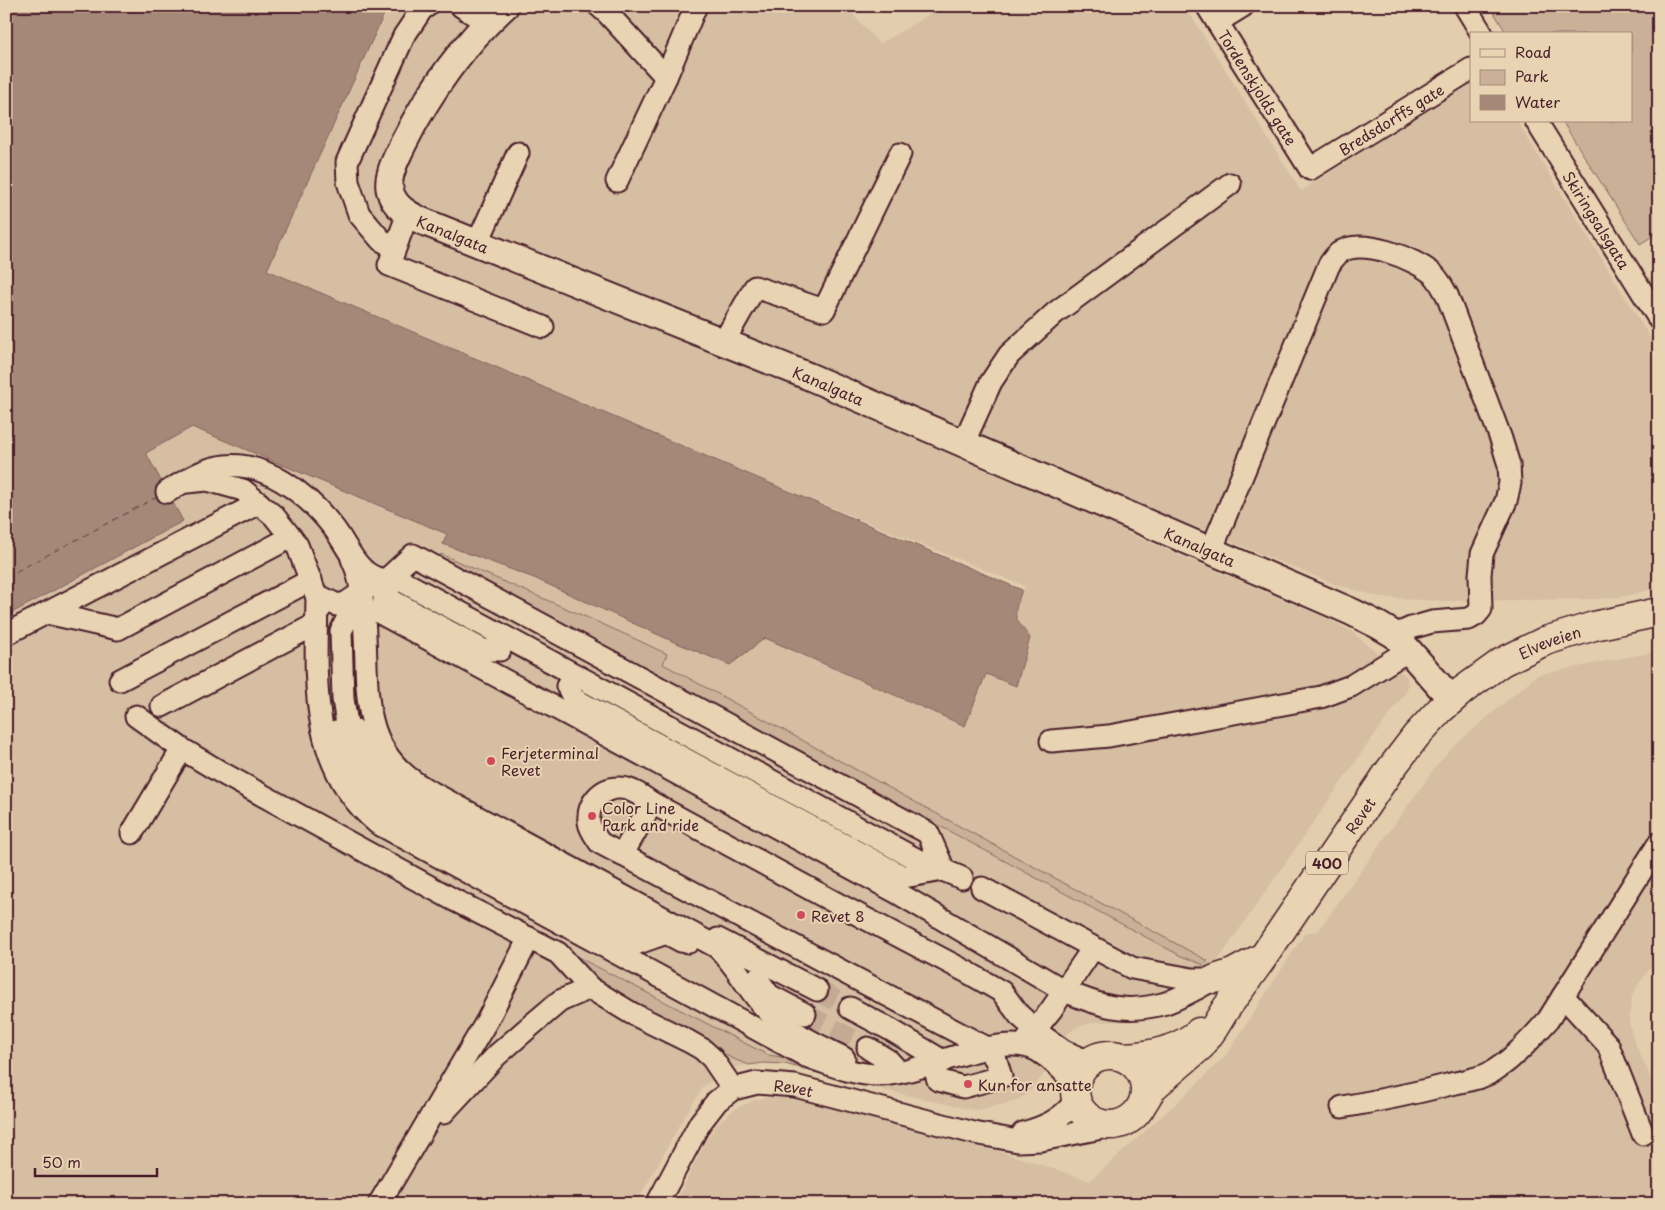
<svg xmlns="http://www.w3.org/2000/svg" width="1665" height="1210" font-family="'Playpen Sans',sans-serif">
<rect width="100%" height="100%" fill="#e2cdad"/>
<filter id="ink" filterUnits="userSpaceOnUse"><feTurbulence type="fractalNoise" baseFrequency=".02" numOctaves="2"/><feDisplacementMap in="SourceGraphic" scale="10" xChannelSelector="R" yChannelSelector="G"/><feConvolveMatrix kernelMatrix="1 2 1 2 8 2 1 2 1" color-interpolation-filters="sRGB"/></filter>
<g filter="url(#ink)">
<path fill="#d5bea2" d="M 390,6 L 845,6 L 880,44 L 943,6 L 1185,6 L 1301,191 L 1471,82 L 1471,121 L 1517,121 L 1659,352 L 1659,588 L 1620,597 L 1596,599 L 1444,601 L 1404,599 L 1380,597 L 1334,584 L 1164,514 L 1128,533 L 1331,620 L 1351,631 L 1400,671 L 1407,677 L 1408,685 L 1406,692 L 1367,745 L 1194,995 L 1171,1011 L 1156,1018 L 1138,1021 L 1097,1022 L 1078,1026 L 1066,1035 L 1043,1075 L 1036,1084 L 1026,1095 L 1013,1102 L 977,1110 L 964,1108 L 857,1084 L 785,1064 L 756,1063 L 735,1067 L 716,1077 L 703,1087 L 680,1124 L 636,1204 L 6,1204 L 6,616 L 183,521 L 145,453 L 192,427 L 448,534 L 443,544 L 534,578 L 672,641 L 765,638 L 964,726 L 986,674 L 1015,686 L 1030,639 L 1018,621 L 1014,612 L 1022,590 L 1027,587 L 776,485 L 267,269 Z
M 1659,651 L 1659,956 L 1639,983 L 1632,996 L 1629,1021 L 1633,1039 L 1649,1074 L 1659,1103 L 1659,1204 L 675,1204 L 703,1146 L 717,1124 L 735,1109 L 755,1100 L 778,1096 L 798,1097 L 827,1104 L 996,1150 L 1090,1181 L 1192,1089 L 1227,1054 L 1305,933 L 1318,931 L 1437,765 L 1453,747 L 1537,675 Z"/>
<path fill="#c9b097" stroke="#8a6861" d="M 1490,6 L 1659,6 L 1659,232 L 1640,244 L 1562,121 L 1631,121 L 1631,34 L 1507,34 Z
M 441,554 C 516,588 593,618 667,654 L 663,664 C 844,763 1026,863 1208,961 L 1204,965 L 1181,956 L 446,560 L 440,557 Z
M 568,952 L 768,1055 L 788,1058 L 857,1079 L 857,1084 L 785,1064 L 764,1063 L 749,1065 L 731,1058 L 699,1038 L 641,1007 L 593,978 Z"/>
<path fill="#a68879" stroke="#815e5a" d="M 6,6 L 388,6 L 267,270 L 1022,590 C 1012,618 1013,615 1030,638 L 1016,686 L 986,674 L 965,726 L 765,638 L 730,665 L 672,641 L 534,578 L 443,544 L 447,534 L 192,427 L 146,453 L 183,521 L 6,616 Z"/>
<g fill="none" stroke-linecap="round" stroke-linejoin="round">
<path stroke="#61393e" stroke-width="1" stroke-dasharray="6 5" stroke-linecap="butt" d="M 6,577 L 157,497"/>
<path stroke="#c4aa93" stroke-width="21" stroke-dasharray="21 11" stroke-linecap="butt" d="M 817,990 L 850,1008
M 805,1014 L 868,1048"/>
<defs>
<g id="minor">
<path d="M 461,6 L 487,23"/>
<path d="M 599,6 L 608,14 L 666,77"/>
<path id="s1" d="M 1207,6 L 1310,169 L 1471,69"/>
<path d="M 1465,6 L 1482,34"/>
<path d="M 1217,22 L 1243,6"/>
<path id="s2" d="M 1536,121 L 1659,319"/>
<path d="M 617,181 L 666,77 L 696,6"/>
<path d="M 408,213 L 389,265 L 543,327"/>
<path d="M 477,244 L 518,153"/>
<path d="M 395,247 L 381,240 L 359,214 L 348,182 L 347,162 L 404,36 L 422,9 L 427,6"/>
<path d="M 723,343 L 755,287 L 824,310 L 900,154"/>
<path d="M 963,444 L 991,382 L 1009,355 L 1055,313 L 1230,184"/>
<path d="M 187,482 L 207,480 L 243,490 L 274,516 L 297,545 L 321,608"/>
<path d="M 167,492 C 182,483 200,470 218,467 C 263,458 307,494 333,527 C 346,543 356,572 377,578 C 384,580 393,579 400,580 L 914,858 L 962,878"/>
<path d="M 1211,551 L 1329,265 C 1332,261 1335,256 1339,253 C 1360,236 1416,259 1434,275 C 1439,280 1443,288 1447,295 L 1501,439 L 1509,465 L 1510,483 L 1506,501 L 1482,554 L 1480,575 L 1481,609 L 1476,615 L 1469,619 L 1432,622 L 1411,628 L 1395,635"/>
<path d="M 352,559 C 360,575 361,590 363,607 C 371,676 352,747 424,788 L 717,947 C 737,966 747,989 765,1008 C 786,1031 817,1044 844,1058"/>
<path d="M 388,582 L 389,599 L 483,650 L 500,650"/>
<path d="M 317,595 C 316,677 307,764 377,823 L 806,1056 C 829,1064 854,1075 879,1075 C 923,1075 1000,1029 1038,1051 C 1053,1060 1064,1072 1075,1084"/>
<path d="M 317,595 L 337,605 L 346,603 L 371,586"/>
<path d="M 47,613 L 118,629 L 291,537"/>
<path d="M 6,634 L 259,503"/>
<path d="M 120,680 L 311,580"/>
<path d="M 567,686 L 574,699 L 904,877 L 943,870"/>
<path d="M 162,706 L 316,624"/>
<path d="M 136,716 L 182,749 L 222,773 L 454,900 L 558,953 L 590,988 L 631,1013 L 688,1041 L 702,1049 L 712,1058 L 733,1089"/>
<path d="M 355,730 C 363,755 378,779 399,795 L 658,936"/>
<path d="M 336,731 C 346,762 363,791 389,811 L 635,944"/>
<path d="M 1051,741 L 1109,736 L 1321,697 L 1351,686 L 1409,650"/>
<path d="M 355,747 L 347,724 L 343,699 L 341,631 L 361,591"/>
<path d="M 132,833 L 182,749"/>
<path d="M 622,855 L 652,803"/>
<path d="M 944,870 L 928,833 L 413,555 L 387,579 L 382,614 L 896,892 L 1065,991 C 1099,1006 1125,1014 1162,1004 C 1178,1000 1200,986 1215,979"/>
<path d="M 982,888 L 1132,968 L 1192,979 L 1213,979"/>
<path d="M 718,939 L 817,990"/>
<path d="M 622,944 L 627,947 L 666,933 L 681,941 L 689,942"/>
<path d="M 757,978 L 769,995 L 805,1014"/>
<path d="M 1563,996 L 1608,1045 L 1643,1134"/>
<path d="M 850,1008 L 891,1030 L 943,1061"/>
<path d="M 1027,1040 L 1051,1010 L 1093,948"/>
<path d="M 868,1048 L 889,1061 L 899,1072"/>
<path d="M 933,1064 L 938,1080 L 963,1087 L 1001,1077 L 996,1060 L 987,1048 L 600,843 C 596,837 590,830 589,822 C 587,804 601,787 620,788 C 631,788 642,796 652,803 L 836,903 L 967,972 L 1002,992 L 1019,1015 L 1044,1037 L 1064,1051 L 1080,1058 L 1092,1060"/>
<path d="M 1342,1107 C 1377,1101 1412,1094 1447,1085 C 1463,1081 1482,1079 1495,1070 C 1515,1057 1532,1038 1548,1020 L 1659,843"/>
<path d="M 443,1113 L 497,1055 L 528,1028 L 560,1001 L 590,988"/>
<path d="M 1023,1133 C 1045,1127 1063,1119 1076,1100"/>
<path d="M 379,1204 L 488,1019 L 529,938"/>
<path id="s3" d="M 657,1204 L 700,1123 L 717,1101 L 733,1089 L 757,1083 L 795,1086 L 974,1133 L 1018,1141 L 1041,1140 L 1117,1125"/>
</g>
<g id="major">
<path id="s4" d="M 505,6 C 461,46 429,92 403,144 C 397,157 386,176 390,191 C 394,207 409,215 422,221 L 808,376 L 1352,612 L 1378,625 L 1395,635 L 1452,700"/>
</g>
<g id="highway">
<path d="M 1215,979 L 1233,973 L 1259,959"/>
<circle cx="1110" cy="1090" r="35"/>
<path d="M 1124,1057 C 1151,1056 1179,1050 1199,1032"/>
<path id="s5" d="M 1143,1103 L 1153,1087 L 1201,1046 L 1214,1028 L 1225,1010 L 1264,956 L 1390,770 L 1416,736 L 1440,710 L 1463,690 L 1502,662 L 1545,641 L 1594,626 L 1659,612"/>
</g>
</defs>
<use href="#minor" stroke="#4a1f2b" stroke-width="25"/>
<use href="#major" stroke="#4a1f2b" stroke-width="30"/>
<use href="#highway" stroke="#4a1f2b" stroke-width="31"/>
<use href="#minor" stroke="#e8d4b2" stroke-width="21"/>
<use href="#major" stroke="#e8d4b2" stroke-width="26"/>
<use href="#highway" stroke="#e8d4b2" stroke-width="28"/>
</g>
</g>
<g fill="#d1495b" stroke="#e8d4b2" stroke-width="2">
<circle cx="491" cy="761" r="5"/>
<circle cx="592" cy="816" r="5"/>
<circle cx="801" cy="915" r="5"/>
<circle cx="968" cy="1084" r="5"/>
</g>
<g text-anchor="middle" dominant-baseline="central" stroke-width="4" stroke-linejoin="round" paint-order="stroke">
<rect fill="#e8d4b2" stroke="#795554" stroke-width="1" x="1306" y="851.5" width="42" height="23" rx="4"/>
<g font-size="14" font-weight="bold" fill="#4a1f2b">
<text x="1327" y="863">400</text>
</g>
<g font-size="15" fill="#4a1f2b" stroke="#e8d4b2">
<text stroke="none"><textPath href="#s1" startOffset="96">Tordenskjolds gate</textPath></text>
<text stroke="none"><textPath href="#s1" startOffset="288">Bredsdorffs gate</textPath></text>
<text stroke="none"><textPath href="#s2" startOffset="116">Skiringsalsgata</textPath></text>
<text stroke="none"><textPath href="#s4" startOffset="301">Kanalgata</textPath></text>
<text stroke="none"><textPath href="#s4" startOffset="706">Kanalgata</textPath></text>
<text stroke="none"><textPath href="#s4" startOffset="1111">Kanalgata</textPath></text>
<text stroke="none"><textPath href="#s5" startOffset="625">Elveveien</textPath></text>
<text stroke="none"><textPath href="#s5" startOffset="362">Revet</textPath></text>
<text stroke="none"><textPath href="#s3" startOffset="201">Revet</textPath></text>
</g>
<g font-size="15" fill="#4a1f2b" stroke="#e8d4b2" text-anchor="start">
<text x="501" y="752">Ferjeterminal<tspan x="501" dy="17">Revet</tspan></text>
<text x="602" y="807">Color Line<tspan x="602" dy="17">Park and ride</tspan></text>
<text x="811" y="915">Revet 8</text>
<text x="978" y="1084">Kun for ansatte</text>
</g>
</g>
<rect width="1665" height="1210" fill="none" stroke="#e8d4b2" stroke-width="25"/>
<rect x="12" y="12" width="1640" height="1185" fill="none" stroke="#4a1f2b" stroke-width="2" filter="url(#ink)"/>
<rect x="1470" y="32" width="162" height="90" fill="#e8d4b2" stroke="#a98c7c"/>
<rect x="1480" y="49" width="25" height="8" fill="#e8d4b2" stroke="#a98c7c"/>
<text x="1515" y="58" font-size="15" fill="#4a1f2b">Road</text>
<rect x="1480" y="70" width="25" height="15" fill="#c9b097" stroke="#a98c7c"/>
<text x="1515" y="82" font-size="15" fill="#4a1f2b">Park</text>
<rect x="1480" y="95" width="25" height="15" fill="#a68879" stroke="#a98c7c"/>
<text x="1515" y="108" font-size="15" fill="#4a1f2b">Water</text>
<path d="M35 1168v8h122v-8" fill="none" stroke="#4a1f2b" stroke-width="2.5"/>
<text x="42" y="1168" font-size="15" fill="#4a1f2b" stroke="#e8d4b2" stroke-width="4" paint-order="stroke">50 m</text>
</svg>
